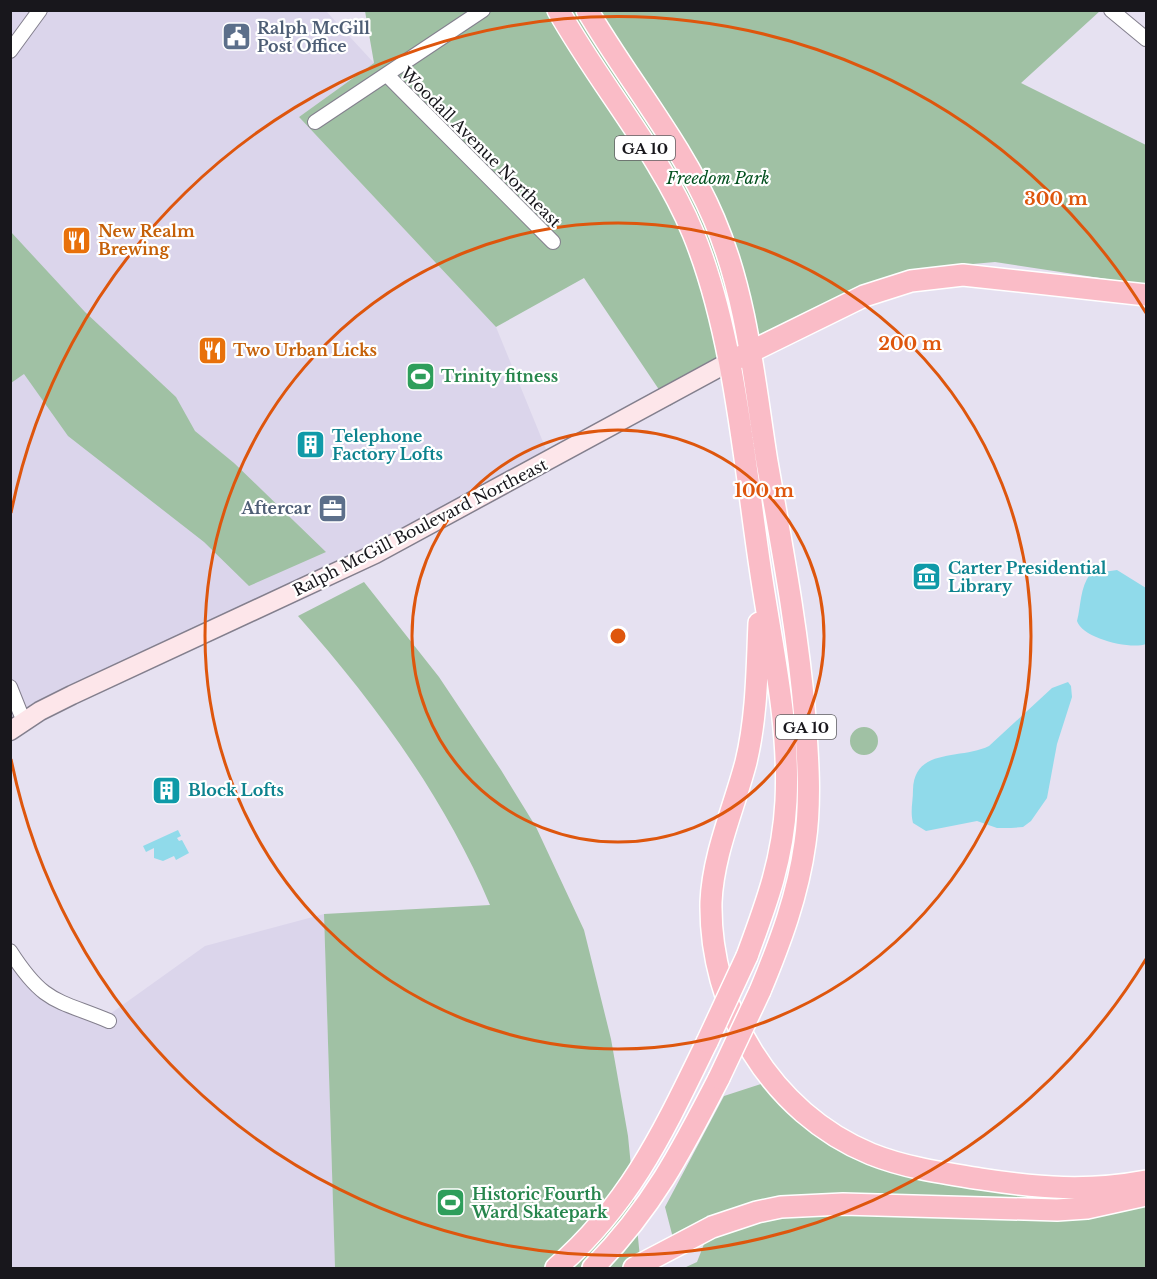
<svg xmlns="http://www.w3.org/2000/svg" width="1157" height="1279" font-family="'Libre Baskerville',serif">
<rect width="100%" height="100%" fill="#e6e1f1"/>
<path fill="#dbd5eb" d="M 11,11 L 326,11 L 374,63 L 299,117 L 496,327 L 550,459 L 11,736 Z
M 324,914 L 335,1268 L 11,1268 L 11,952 L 24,974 L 103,1019 L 205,946 Z"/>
<path fill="#a0c1a4" d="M 365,11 L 1100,11 L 1021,83 L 1146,145 L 1146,285 L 995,262 L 928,268 L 852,290 L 670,406 L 584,278 L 496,327 L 299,117 L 374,63 Z
M 11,232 L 85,312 L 176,397 L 195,431 L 234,463 L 326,552 L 249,586 L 204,542 L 68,436 L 24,374 L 11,383 Z
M 364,582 L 439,677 L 501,770 L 536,827 L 584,930 L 611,1039 L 628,1136 L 641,1268 L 335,1268 L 324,914 L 490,905 C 445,798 375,703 298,616 Z
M850 741a14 14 0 1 1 28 0a14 14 0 1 1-28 0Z
M 767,1082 L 864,1156 L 1103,1192 L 1080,1205 L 853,1199 L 673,1238 L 665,1207 L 724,1096 Z
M 1146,1200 L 1146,1268 L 684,1268 L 697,1262 L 706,1239 L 758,1219 L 794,1212 Z"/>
<path fill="#90daea" d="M 1117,570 L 1146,588 L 1146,644 C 1130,650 1082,638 1077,621 C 1081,605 1080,588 1090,574 Z
M 1068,682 L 1071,686 L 1072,697 L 1057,744 L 1047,798 L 1031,821 L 1023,827 L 1011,828 L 997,828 L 977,821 L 926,831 L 913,823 C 910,811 913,802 913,790 C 914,747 961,760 989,746 L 1052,688 Z
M 178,830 L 181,836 L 177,838 L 179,841 L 182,840 L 189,853 L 176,860 L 174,856 L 163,861 L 154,858 L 154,848 L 146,852 L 143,846 Z"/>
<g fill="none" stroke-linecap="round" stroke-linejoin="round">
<defs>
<path id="minor" d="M 1111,10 L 1146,39
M 10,51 L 40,10
M 387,75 L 553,242
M 315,122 L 483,10
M 10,687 L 24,722
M 10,951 C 44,1004 56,999 109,1021"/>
<path id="secondary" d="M 10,731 L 40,711 L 72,695 L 375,554 L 729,362"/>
<path id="trunk" d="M 558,10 C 600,85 661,155 693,233 C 734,333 744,460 760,567 C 771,644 790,723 786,801 C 783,859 767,902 747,956
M 587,10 C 628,80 682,144 714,219 C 747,296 754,380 767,462 C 782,547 798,632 805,718 C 808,760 811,802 805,843 C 798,895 780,943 760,991
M 738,358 L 864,296 L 911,281 L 963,275 L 1146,295
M 759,623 C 757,669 757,716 746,762 C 734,808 713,854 711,902 C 709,1008 771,1113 871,1154 C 906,1168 943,1173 981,1179 C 1040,1188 1087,1192 1146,1181
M 556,1268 C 631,1203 664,1130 707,1042
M 593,1268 C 652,1208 681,1152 719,1078
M 634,1268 L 712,1227 L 757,1212 L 781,1207 L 843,1204 L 1057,1210 L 1087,1208 L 1146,1195"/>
</defs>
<use href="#minor" stroke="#837f8d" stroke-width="16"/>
<use href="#secondary" stroke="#837f8d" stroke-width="21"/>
<use href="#trunk" stroke="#fff" stroke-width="24"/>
<use href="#minor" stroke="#fff" stroke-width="14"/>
<use href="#secondary" stroke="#fde6ea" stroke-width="18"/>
<use href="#trunk" stroke="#fabcc7" stroke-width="21"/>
<defs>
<path id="trunk-bridge" d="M 707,1042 L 747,956
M 719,1078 L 760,991"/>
</defs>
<use href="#trunk-bridge" stroke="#fff" stroke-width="24" stroke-linecap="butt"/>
<use href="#trunk-bridge" stroke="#fabcc7" stroke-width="21"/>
</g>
<g fill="none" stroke="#de560d" stroke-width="3">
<circle cx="618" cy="636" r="206"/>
<circle cx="618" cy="636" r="413"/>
<path d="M1146 959A619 619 0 0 1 11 759M11 513A619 619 0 0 1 1146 313"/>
</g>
<defs>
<symbol id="civic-square" viewBox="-11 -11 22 22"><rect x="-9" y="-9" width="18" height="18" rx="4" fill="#5c6f8a" stroke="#fff"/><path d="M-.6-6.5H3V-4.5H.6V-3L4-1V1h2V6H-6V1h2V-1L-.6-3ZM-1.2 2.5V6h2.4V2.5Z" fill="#fff"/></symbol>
<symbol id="restaurant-square" viewBox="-11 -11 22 22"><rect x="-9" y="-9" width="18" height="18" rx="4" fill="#e8710a" stroke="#fff"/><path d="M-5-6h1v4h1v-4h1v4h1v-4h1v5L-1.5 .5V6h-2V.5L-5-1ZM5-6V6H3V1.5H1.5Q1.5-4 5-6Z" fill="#fff"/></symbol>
<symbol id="stadium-square" viewBox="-11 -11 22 22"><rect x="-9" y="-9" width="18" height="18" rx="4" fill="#2e9e5b" stroke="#fff"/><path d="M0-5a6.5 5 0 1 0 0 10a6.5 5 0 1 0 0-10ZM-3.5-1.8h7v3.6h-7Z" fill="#fff"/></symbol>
<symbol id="building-square" viewBox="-11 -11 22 22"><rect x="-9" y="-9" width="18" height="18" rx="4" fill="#0f9aa8" stroke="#fff"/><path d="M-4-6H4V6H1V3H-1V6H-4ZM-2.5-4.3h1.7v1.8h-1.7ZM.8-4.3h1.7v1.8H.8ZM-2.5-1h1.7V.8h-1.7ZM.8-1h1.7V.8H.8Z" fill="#fff"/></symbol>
<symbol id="office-square" viewBox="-11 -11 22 22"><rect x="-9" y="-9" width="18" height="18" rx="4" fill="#5c6f8a" stroke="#fff"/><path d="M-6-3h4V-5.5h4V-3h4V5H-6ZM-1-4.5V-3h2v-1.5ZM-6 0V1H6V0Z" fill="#fff"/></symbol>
<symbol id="museum-square" viewBox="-11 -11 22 22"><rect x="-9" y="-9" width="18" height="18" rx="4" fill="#0f9aa8" stroke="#fff"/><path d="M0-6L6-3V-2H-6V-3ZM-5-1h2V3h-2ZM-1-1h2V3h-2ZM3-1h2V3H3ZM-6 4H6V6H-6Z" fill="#fff"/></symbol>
</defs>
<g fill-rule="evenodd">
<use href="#civic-square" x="220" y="20" width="33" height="33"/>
<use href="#restaurant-square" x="60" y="224" width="33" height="33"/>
<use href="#restaurant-square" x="196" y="334" width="33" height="33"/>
<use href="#stadium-square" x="404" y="360" width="33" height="33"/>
<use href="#building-square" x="294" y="428" width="33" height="33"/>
<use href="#office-square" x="316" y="492" width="33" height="33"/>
<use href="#museum-square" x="910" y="560" width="33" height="33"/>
<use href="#building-square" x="150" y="774" width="33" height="33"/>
<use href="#stadium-square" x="434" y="1186" width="33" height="33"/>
</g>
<g text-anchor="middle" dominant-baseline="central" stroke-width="4.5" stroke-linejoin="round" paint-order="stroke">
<g fill="#fff" stroke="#5d5d60" stroke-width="1.5">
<rect x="615" y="136" width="60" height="24" rx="4.5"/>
<rect x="776" y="715" width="60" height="24" rx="4.5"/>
</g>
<g font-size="15" font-weight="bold" fill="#18171c">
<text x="645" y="148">GA 10</text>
<text x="806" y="727">GA 10</text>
</g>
<g font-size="16" font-weight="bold" fill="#4e5e75" stroke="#fff" text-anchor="start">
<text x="257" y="28">Ralph McGill<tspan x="257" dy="18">Post Office</tspan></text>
<text x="311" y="508" text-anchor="end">Aftercar</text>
</g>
<g font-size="16" fill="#18171c" stroke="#fff">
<text transform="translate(481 147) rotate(45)">Woodall Avenue Northeast</text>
<text transform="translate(420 527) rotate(-27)">Ralph McGill Boulevard Northeast</text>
</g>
<g font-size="16" font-style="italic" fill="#02501e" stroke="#fff">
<text x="718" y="178">Freedom Park</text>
</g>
<g font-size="16" font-weight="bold" fill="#c56008" stroke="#fff" text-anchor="start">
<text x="98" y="231">New Realm<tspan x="98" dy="18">Brewing</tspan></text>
<text x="233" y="350">Two Urban Licks</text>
</g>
<g font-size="16" font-weight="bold" fill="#27864d" stroke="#fff" text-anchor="start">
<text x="441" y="376">Trinity fitness</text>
<text x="472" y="1194">Historic Fourth<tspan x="472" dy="18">Ward Skatepark</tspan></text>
</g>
<g font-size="16" font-weight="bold" fill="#0d838f" stroke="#fff" text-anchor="start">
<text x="332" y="436">Telephone<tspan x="332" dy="18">Factory Lofts</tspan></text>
<text x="948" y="568">Carter Presidential<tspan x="948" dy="18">Library</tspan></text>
<text x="188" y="790">Block Lofts</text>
</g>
</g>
<circle cx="618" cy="636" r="9" fill="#de560d" stroke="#fff" stroke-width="3"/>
<g font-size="18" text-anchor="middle" font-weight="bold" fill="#de560d" stroke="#fff" stroke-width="4.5" stroke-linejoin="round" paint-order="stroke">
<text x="1056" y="205">300 m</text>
<text x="910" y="350">200 m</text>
<text x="764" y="497">100 m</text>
</g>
<rect width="1157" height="1279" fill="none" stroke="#18171c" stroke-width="24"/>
</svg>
